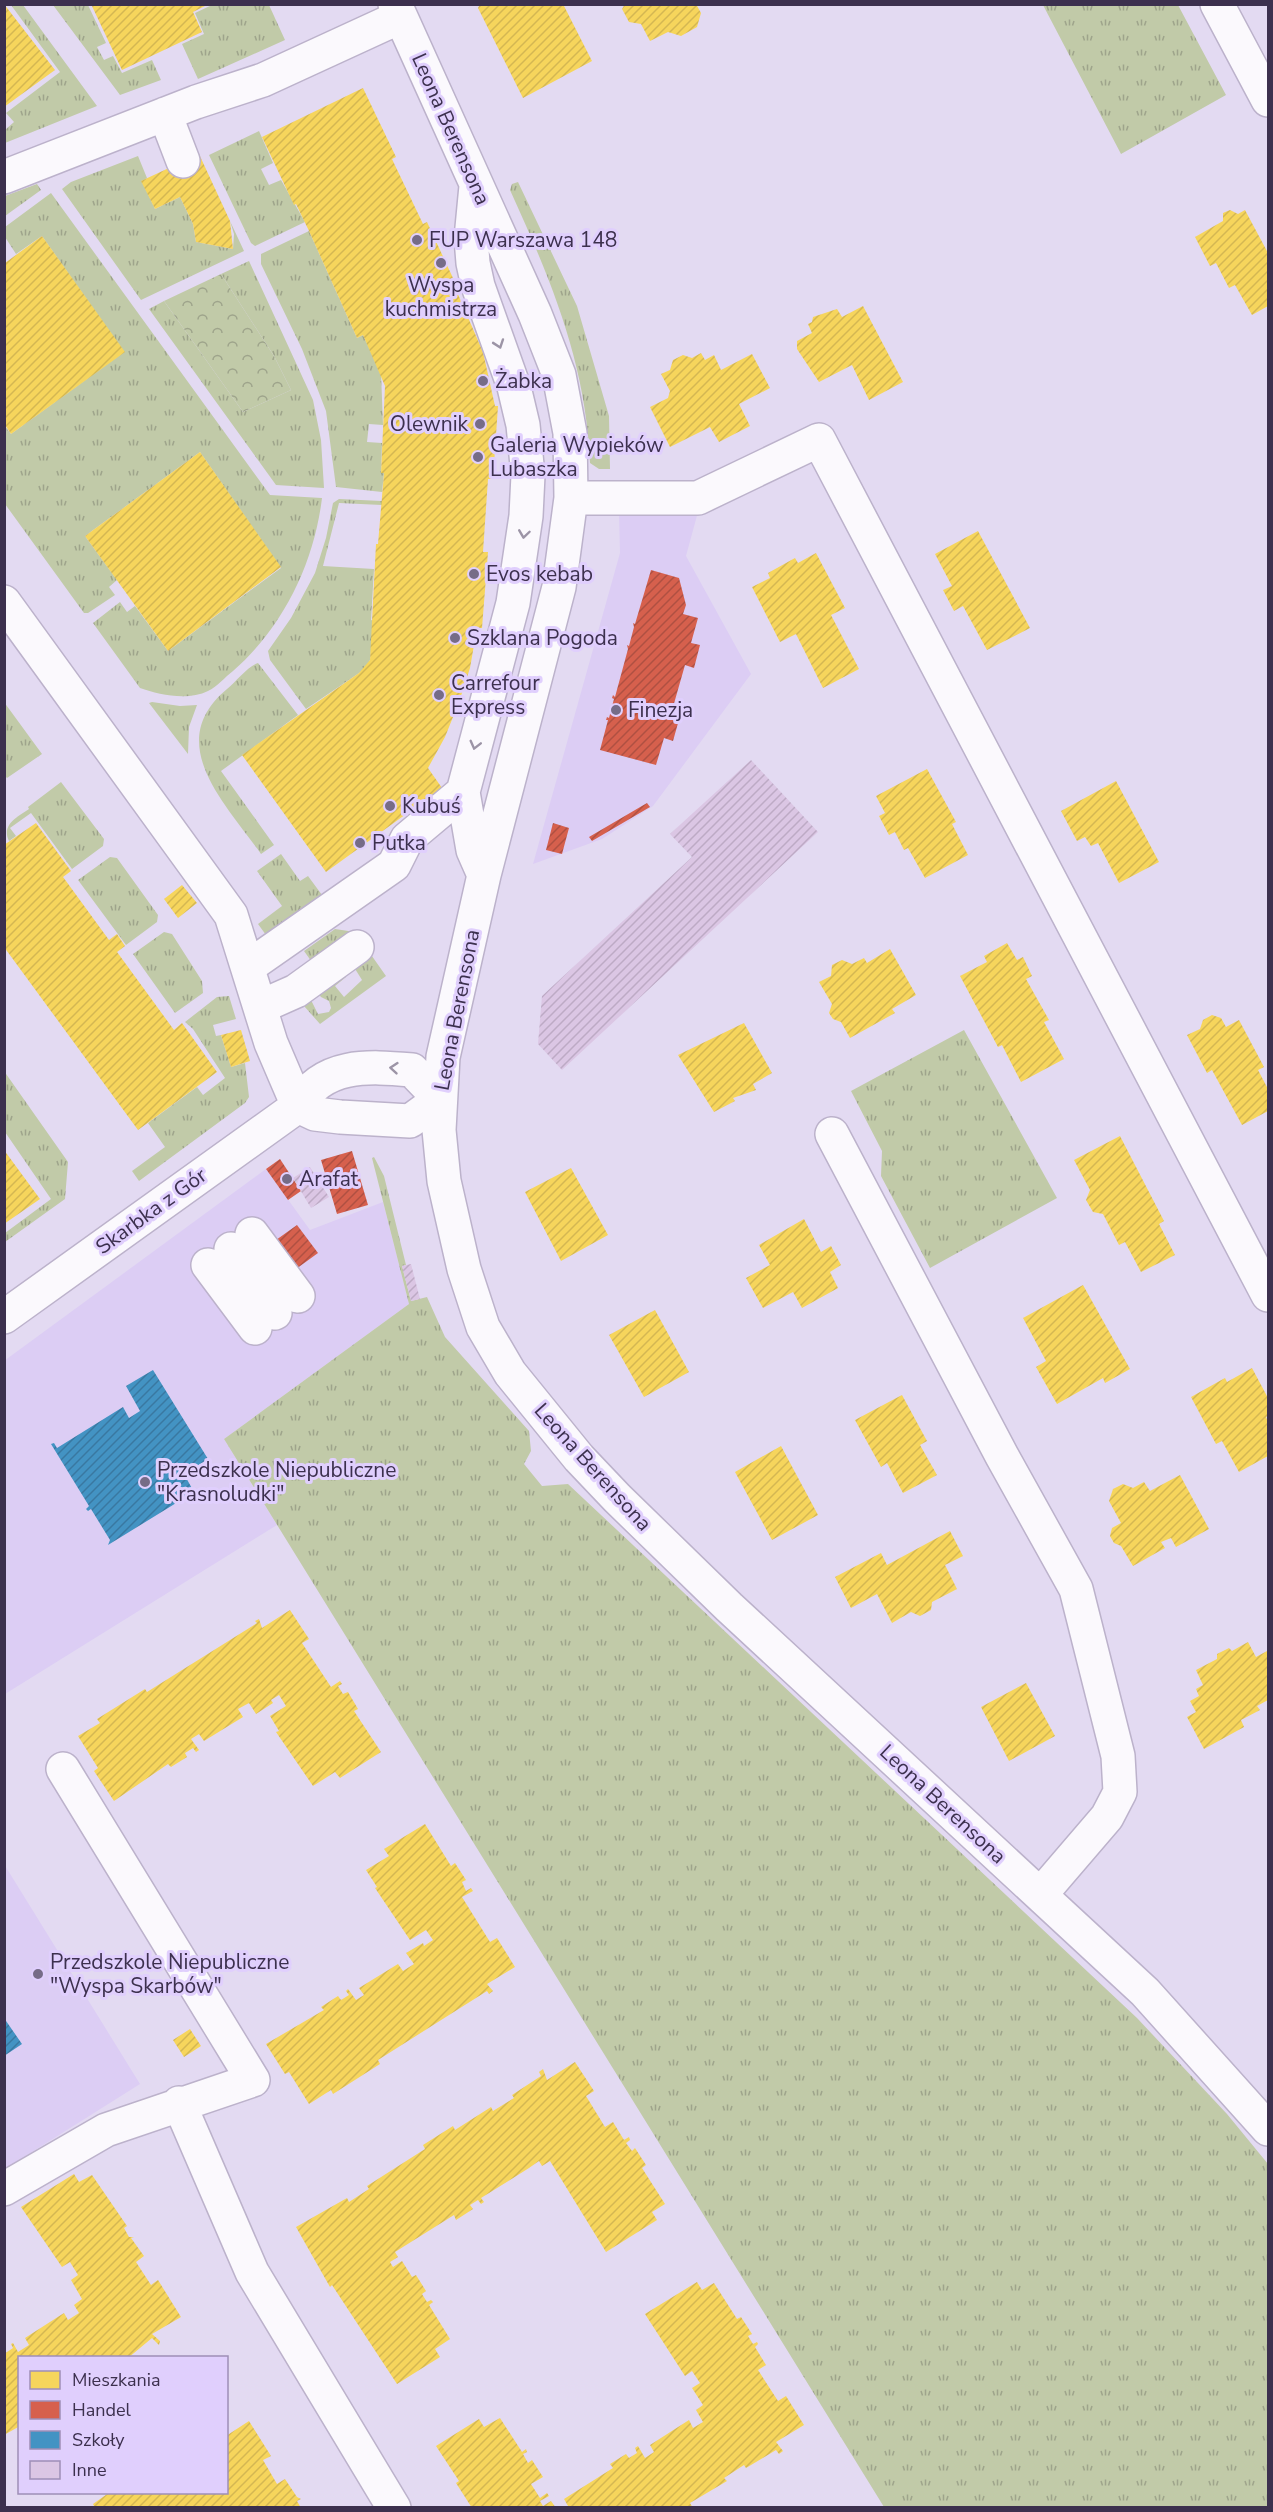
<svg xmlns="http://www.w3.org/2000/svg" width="1273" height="2512" font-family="'Nunito Sans',sans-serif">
<defs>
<pattern id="grass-tufts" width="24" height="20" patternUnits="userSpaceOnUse" patternTransform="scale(1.5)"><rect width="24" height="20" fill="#c1caa8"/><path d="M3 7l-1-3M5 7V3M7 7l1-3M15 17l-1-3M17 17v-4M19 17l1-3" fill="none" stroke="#9ea48b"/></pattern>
<pattern id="park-crowns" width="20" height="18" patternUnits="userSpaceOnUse" patternTransform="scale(1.5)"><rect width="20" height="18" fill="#c1caa8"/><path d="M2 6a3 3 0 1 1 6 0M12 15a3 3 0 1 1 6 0" fill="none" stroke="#9ea48b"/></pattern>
<pattern id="homes-hatch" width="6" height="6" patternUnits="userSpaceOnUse" patternTransform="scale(1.5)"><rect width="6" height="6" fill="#f6d55c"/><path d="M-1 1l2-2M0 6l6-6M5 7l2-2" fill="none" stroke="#d4b752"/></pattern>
<pattern id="shops-hatch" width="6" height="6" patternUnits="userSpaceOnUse" patternTransform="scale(1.5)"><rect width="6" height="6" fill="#d6604d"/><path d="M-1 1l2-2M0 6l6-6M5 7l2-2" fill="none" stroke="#af5042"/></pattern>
<pattern id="schools-hatch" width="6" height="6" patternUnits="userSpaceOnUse" patternTransform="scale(1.5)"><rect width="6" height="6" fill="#4393c3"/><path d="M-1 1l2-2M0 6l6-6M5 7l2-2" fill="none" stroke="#3978a1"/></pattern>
<pattern id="building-hatch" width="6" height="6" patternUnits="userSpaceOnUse" patternTransform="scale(1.5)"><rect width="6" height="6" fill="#dbc6e4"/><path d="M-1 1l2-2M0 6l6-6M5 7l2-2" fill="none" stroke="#bdaac5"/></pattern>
</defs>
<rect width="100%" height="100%" fill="#e3daf2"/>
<path fill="#dccdf4" d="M 619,512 L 698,512 L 686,556 L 751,674 L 653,806 L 602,839 L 533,864 L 620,553 Z
M 266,1169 L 310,1230 L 383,1202 L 409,1304 L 224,1439 L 277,1525 L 5,1694 L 4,1361 Z
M 4,1864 L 140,2084 L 5,2169 L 4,2169 Z"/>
<path fill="url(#grass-tufts)" d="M 11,5 L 23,5 L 97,106 L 5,143 L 5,130 L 14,122 L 6,113 L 60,72 Z
M 53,5 L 88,5 L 106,43 L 97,47 L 104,60 L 113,56 L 122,73 L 152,60 L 161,80 L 120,95 Z
M 212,5 L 269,5 L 285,40 L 198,79 L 182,44 L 204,34 L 195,13 Z
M 1043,5 L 1178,5 L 1226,95 L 1121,154 Z
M 259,131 L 273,163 L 261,169 L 269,185 L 281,180 L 305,222 L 255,246 L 251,243 L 209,155 Z
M 138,156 L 147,178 L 142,181 L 155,209 L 180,197 L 193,224 L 196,242 L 233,249 L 234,234 L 230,221 L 244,251 L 141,300 L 62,189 L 71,182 Z
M 518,182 L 577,306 L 609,416 L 610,469 L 599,469 L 590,463 C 586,363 551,280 510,190 L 512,184 Z
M 37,184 L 41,190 L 5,216 L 5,196 Z
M 51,193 L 270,495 L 322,498 C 314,564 283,627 233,671 C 225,677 217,687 208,691 C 188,701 159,695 140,688 L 93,623 L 120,602 L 127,612 L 135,606 L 168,651 L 281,568 L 200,452 L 85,536 L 117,580 L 109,587 L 115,595 L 88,613 L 84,613 L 5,504 L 4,425 L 11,434 L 124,352 L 42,236 L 16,254 L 5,237 L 5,227 Z
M 309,231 L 357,338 L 363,335 L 381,373 L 383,425 L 369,424 L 367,442 L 382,443 L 381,472 L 384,473 L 382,492 L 336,487 L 326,411 L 302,349 L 261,264 L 261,254 Z
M 249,261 L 313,400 L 321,440 L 324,488 L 276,485 L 149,309 L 164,301 L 243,412 L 291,390 L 274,356 L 221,274 Z
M 339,499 L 382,501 L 382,505 L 339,503 L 323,566 L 374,569 L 371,620 L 374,621 L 370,660 L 365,669 L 306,709 L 270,660 L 268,651 L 291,618 L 315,573 L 326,538 L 333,503 Z
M 258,663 L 298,715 L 221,771 L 274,845 L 261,854 C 226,804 162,743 227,689 C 236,682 247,667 258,663 Z
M 4,702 L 42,754 L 7,778 L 4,775 Z
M 152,702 L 180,706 L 197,705 L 189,727 L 188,754 L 149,703 Z
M 61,782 L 104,839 L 103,846 L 72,869 L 31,813 L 10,828 L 16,836 L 9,841 C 1,825 17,817 29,809 L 28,807 Z
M 281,854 L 300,881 L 308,876 L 322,895 L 266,935 L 258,924 L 282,906 L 257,871 Z
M 110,857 L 117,858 L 158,915 L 157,922 L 126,945 L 78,880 Z
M 335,929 L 355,932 L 386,976 L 320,1024 L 304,1006 L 311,1000 L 318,1014 L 329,1012 L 331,1008 L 329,1001 L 321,997 L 315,990 L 341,971 L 346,977 L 335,986 L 344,997 L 362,980 L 352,964 L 314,965 L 304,951 Z
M 164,932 L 172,934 L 202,981 L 203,993 L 175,1013 L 133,954 Z
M 229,996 L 236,1019 L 213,1025 L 216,1036 L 221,1035 L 231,1067 L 245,1063 L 249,1097 L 245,1103 L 139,1181 L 132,1171 L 165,1147 L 148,1123 L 197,1087 L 203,1095 L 225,1078 L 193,1029 L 185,1022 L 217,997 Z
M 964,1030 L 1057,1198 L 930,1268 L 881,1176 L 882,1151 L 851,1091 Z
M 4,1071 L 68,1162 L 65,1199 L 5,1242 L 5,1233 L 51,1199 L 5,1132 Z
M 374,1157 L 384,1176 L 406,1265 L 402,1266 L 411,1301 L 427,1297 L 445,1337 L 529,1431 L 531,1451 L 524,1464 L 542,1486 L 568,1484 L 1137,2018 L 1227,2114 L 1268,2164 L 1268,2507 L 884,2507 L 224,1439 L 409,1304 L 372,1158 Z"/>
<path fill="url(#park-crowns)" d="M 221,274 L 274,356 L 291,390 L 243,412 L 164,301 Z"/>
<path fill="url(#homes-hatch)" d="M 4,4 L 55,70 L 4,107 Z
M 91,4 L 209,4 L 193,12 L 202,32 L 122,70 Z
M 480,4 L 563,4 L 592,61 L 523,98 L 478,8 Z
M 625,4 L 696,4 L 701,13 L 697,27 L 681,36 L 668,32 L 650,41 L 641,24 L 629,22 L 622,9 Z
M 363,88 L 396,157 L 392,159 L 423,224 L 427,222 L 459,291 L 457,292 L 483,352 L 495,406 L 498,406 L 493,479 L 488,479 L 483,552 L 488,552 L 482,628 L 477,628 L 470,668 L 459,702 L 445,737 L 428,768 L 442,788 L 326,872 L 242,755 L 359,673 L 370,660 L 376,544 L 378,544 L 384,473 L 381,473 L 385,386 L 363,335 L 357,338 L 309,231 L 296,204 L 294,205 L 262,137 Z
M 199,154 L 230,221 L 233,249 L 196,242 L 193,224 L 180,197 L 155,209 L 141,181 Z
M 1230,210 L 1238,214 L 1245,210 L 1268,253 L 1268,306 L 1252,315 L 1235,285 L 1229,288 L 1216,263 L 1210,266 L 1195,237 L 1223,221 L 1223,213 Z
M 42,236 L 125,352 L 11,434 L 5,425 L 5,263 Z
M 863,306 L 903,382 L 869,400 L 852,365 L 819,382 L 797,349 L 797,341 L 812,333 L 808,324 L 812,322 L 813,317 L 837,309 L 842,317 Z
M 701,353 L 705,360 L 714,355 L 721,370 L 752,354 L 770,388 L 739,404 L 750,426 L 719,442 L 710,427 L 670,447 L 650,407 L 668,398 L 670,391 L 661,374 L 670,370 L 673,360 L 683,355 L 692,358 Z
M 200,452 L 281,567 L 168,651 L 85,536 Z
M 978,531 L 1030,628 L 987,650 L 963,606 L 954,611 L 943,590 L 952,586 L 935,554 Z
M 816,553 L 845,608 L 831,615 L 859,669 L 823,688 L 796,634 L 780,642 L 752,587 L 770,578 L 768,573 L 795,558 L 798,563 Z
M 927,769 L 956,822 L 952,824 L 968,855 L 925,878 L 908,848 L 904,850 L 895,832 L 889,835 L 879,816 L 885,813 L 876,796 Z
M 1116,781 L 1159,862 L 1119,883 L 1098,843 L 1091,846 L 1085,837 L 1077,841 L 1061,811 Z
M 36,823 L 71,871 L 63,877 L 66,881 L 109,940 L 117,934 L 125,946 L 117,952 L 120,956 L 174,1030 L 182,1023 L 217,1072 L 138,1130 L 4,947 L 4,845 Z
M 182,885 L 197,903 L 178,918 L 164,899 Z
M 1007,943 L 1017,960 L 1023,957 L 1032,976 L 1026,979 L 1049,1020 L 1044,1022 L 1064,1059 L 1021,1082 L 1002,1045 L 998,1047 L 960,976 L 987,962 L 984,956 Z
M 890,949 L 916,995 L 892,1009 L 895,1013 L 850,1038 L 841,1022 L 833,1019 L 829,1013 L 832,1004 L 819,982 L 831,976 L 832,965 L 842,960 L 852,964 L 864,958 L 867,963 Z
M 1212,1015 L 1221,1018 L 1226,1027 L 1239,1020 L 1264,1067 L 1258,1070 L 1268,1089 L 1268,1111 L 1242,1125 L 1212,1070 L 1207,1073 L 1187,1035 L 1200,1029 L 1203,1020 Z
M 744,1023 L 772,1073 L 753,1084 L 756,1090 L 733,1098 L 735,1101 L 714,1112 L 678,1055 Z
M 241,1030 L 250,1061 L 231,1067 L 221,1035 Z
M 1120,1136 L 1164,1221 L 1159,1224 L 1175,1255 L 1141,1272 L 1125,1242 L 1119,1245 L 1103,1214 L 1093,1212 L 1086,1200 L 1090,1190 L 1074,1160 Z
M 4,1150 L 40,1199 L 4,1224 Z
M 571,1168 L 608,1235 L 561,1261 L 525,1192 Z
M 804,1219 L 821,1252 L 831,1246 L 841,1265 L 830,1272 L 838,1288 L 802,1308 L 793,1292 L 763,1308 L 746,1278 L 770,1265 L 759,1245 Z
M 1083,1285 L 1130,1369 L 1105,1383 L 1103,1378 L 1057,1404 L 1036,1367 L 1046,1361 L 1023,1318 Z
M 655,1310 L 689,1372 L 644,1397 L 609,1335 Z
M 1252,1368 L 1268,1398 L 1268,1416 L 1266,1417 L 1268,1422 L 1268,1456 L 1239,1472 L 1222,1441 L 1216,1444 L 1191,1397 L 1225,1378 L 1227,1382 Z
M 902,1395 L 927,1441 L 920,1445 L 937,1475 L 903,1493 L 887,1463 L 881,1467 L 855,1420 Z
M 781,1446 L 818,1515 L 772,1540 L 735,1472 Z
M 1180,1475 L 1209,1529 L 1176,1547 L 1171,1538 L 1161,1542 L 1165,1548 L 1133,1566 L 1121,1546 L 1114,1543 L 1110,1536 L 1112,1528 L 1121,1523 L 1109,1501 L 1113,1489 L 1123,1484 L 1133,1488 L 1144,1482 L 1150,1491 Z
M 950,1531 L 963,1556 L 945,1565 L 957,1589 L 932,1602 L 931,1610 L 920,1616 L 911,1612 L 892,1623 L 877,1594 L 851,1608 L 835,1577 L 881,1553 L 887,1565 Z
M 290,1610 L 309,1639 L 302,1643 L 331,1687 L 340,1681 L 342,1684 L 338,1686 L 343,1694 L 348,1692 L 358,1709 L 354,1711 L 381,1752 L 340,1778 L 335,1772 L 313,1786 L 276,1732 L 279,1731 L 270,1716 L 286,1706 L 279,1695 L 271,1700 L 273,1703 L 256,1714 L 249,1703 L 238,1709 L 243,1717 L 204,1741 L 199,1734 L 191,1739 L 199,1750 L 196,1752 L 193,1748 L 185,1753 L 187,1757 L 171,1767 L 168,1764 L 114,1801 L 94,1771 L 98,1768 L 78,1736 L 100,1723 L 97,1719 L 145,1689 L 147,1692 L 257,1623 L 255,1621 L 259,1619 L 262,1628 Z
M 1248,1642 L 1256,1657 L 1267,1651 L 1268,1654 L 1268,1700 L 1257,1706 L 1260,1710 L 1241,1720 L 1244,1727 L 1204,1749 L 1187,1717 L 1196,1712 L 1190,1701 L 1199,1696 L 1196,1689 L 1203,1685 L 1196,1670 L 1217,1659 L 1217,1654 L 1229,1648 L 1232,1651 Z
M 1026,1683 L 1055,1736 L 1009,1761 L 981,1707 Z
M 425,1824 L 451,1866 L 455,1863 L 466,1880 L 462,1882 L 466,1891 L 471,1888 L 473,1891 L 462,1897 L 490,1942 L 497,1938 L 515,1967 L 487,1984 L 493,1991 L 489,1994 L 487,1991 L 378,2060 L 380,2064 L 333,2094 L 331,2090 L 309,2104 L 289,2072 L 285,2074 L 266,2044 L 324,2010 L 321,2007 L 338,1996 L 341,2000 L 349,1995 L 346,1991 L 348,1989 L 356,2000 L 364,1995 L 359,1988 L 398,1964 L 403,1971 L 414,1964 L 406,1953 L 423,1943 L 424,1946 L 433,1940 L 426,1930 L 410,1940 L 375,1888 L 377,1887 L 366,1870 L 389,1856 L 384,1849 Z
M 190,2029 L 201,2046 L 184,2057 L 173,2040 Z
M 575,2062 L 594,2091 L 586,2096 L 605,2127 L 613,2122 L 624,2140 L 629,2137 L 630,2140 L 626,2143 L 632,2151 L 635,2148 L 646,2165 L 642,2168 L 665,2204 L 652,2212 L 657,2220 L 606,2252 L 550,2161 L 542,2166 L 539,2161 L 529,2168 L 481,2198 L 484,2202 L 481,2204 L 478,2200 L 470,2205 L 473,2209 L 456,2220 L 454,2215 L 395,2252 L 398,2257 L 390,2262 L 393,2267 L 402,2261 L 412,2277 L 416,2275 L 426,2291 L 422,2294 L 427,2302 L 431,2300 L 433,2302 L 429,2305 L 450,2339 L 435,2349 L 440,2357 L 397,2384 L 332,2285 L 330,2287 L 296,2227 L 347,2198 L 349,2202 L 369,2189 L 367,2186 L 425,2149 L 423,2145 L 453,2126 L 455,2130 L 491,2107 L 493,2111 L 514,2098 L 512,2095 L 541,2076 L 539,2072 L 543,2069 L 547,2080 Z
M 74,2174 L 79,2182 L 92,2175 L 127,2226 L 124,2228 L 129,2237 L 134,2237 L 131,2238 L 144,2256 L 136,2262 L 151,2285 L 158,2280 L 181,2317 L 152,2334 L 160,2341 L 159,2345 L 152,2338 L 128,2358 L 20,2358 L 20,2426 L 4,2435 L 4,2354 L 13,2348 L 11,2344 L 13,2343 L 18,2352 L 29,2345 L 25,2338 L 64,2313 L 68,2320 L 79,2313 L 74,2305 L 82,2299 L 71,2280 L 78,2275 L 70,2262 L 62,2267 L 21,2207 Z
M 697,2282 L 702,2290 L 714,2283 L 737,2319 L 741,2317 L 752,2334 L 748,2336 L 753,2344 L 757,2342 L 758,2344 L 755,2347 L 766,2365 L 758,2370 L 778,2401 L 786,2396 L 804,2425 L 776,2442 L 783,2451 L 779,2454 L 776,2450 L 746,2468 L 744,2465 L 724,2478 L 727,2481 L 690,2503 L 693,2508 L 566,2508 L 568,2506 L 564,2499 L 613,2468 L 610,2464 L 626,2454 L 629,2458 L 637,2453 L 635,2448 L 638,2446 L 645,2458 L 654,2452 L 650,2445 L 689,2420 L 693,2428 L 703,2422 L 696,2410 L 703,2405 L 692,2388 L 700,2383 L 692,2371 L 685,2376 L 645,2314 Z
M 500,2418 L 522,2452 L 526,2449 L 527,2452 L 523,2454 L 528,2463 L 532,2460 L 543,2477 L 531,2484 L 540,2498 L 547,2493 L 549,2496 L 540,2501 L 543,2506 L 551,2501 L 556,2508 L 472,2508 L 456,2483 L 459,2481 L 436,2446 L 479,2419 L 484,2427 Z
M 249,2421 L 271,2456 L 263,2460 L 277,2484 L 285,2479 L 297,2497 L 301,2499 L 297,2501 L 301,2508 L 95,2508 L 93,2504 L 110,2492 L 226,2492 L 226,2436 Z"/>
<path fill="url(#shops-hatch)" d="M 651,570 L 679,578 L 686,605 L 683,614 L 698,618 L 691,643 L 700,645 L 694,668 L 685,665 L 671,714 L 680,716 L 673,741 L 664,738 L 656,765 L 600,750 L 608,720 L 606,720 L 607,717 L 609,718 L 614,699 L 612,698 L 613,695 L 615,697 L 628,649 L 627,645 L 629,646 L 634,627 L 633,623 L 635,624 Z
M 647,803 L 650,807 L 592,841 L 589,837 Z
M 553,823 L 569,828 L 562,854 L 546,850 Z
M 352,1151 L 368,1205 L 337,1214 L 321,1160 Z
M 280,1159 L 301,1191 L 288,1200 L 266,1169 Z
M 297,1225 L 318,1253 L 230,1317 L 209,1288 Z"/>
<path fill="url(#schools-hatch)" d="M 153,1370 L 208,1459 L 184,1474 L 194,1492 L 108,1545 L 110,1540 L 91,1509 L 88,1511 L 86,1509 L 89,1506 L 51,1444 L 54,1443 L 57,1448 L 123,1407 L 129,1418 L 140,1411 L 126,1386 Z
M 4,2018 L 22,2044 L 4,2056 Z"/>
<path fill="url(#building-hatch)" d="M 751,760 L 818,832 L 562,1070 L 538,1044 L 542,996 L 692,857 L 670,834 Z
M 310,1167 L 329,1197 L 311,1208 L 293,1178 Z
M 411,1264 L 420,1299 L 411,1301 L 402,1266 Z"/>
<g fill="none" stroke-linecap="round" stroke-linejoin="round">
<defs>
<path id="minor" d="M 395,4 L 535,314 L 559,375 L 570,433 L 571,498 L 559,587 L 484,875 L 443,1057 L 439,1130 L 444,1181 L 464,1269 L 483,1327 L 510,1373 L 579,1458 L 617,1498 L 729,1607 L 1145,1992 L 1268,2129
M 1217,4 L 1268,100
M 165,114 L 183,161
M 4,177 L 196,102 L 263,80 L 400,17
M 476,186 L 471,238 L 473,263 L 478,286 L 514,387 L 523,425 L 528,475 L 526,516 L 513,603 L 463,792 L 473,850 L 484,875
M 571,498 L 698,498 L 819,440 L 1268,1295
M 4,602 L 231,915 L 271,1043 L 298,1106
M 248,967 L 394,865 L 407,839 L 463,792
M 260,1007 L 296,991 L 357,947
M 298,1106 L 315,1114 L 340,1117 L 410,1121 L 440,1099
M 832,1134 L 1002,1456 L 1076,1589 L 1118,1756 L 1120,1792 L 1107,1817 L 1041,1894
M 252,1234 L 298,1296
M 231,1249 L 275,1313
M 208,1265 L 255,1328
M 4,1317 L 298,1106 C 322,1063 368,1066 412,1070 L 440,1099
M 179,2103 L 252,2272 L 394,2508
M 4,2189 L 106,2130 L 253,2080 L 63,1769"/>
</defs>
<use href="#minor" stroke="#bcb2cb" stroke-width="36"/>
<use href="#minor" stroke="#fbf9fd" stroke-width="33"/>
</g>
<defs><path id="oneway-chevron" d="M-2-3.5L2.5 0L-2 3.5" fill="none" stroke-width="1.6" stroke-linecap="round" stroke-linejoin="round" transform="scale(1.5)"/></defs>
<g stroke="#9c94a6">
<use href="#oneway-chevron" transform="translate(499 344) rotate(71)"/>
<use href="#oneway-chevron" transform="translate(524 534) rotate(98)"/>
<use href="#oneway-chevron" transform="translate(475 745) rotate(104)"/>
<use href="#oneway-chevron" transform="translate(394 1068) rotate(-175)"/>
</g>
<g fill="#766c87" stroke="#e0cffd" stroke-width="2">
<circle cx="417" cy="240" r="6"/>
<circle cx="441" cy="263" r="6"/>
<circle cx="483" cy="381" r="6"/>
<circle cx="480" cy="424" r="6"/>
<circle cx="478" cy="457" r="6"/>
<circle cx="474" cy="574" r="6"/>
<circle cx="455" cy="638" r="6"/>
<circle cx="439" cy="695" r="6"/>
<circle cx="616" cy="710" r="6"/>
<circle cx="390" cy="806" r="6"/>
<circle cx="360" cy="843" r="6"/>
<circle cx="287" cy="1179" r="6"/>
<circle cx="145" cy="1482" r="6"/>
<circle cx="38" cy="1974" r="6"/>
</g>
<g text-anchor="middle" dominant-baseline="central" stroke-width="6" stroke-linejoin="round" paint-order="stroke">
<g font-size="21" fill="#3c304e" stroke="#e0cffd">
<text transform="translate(451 129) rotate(66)">Leona Berensona</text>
<text transform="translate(457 1010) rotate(-79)">Leona Berensona</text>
<text transform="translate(151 1211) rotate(-36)">Skarbka z Gór</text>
<text transform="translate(593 1467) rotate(48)">Leona Berensona</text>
<text transform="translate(943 1804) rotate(43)">Leona Berensona</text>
</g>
<g font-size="21" fill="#3c304e" stroke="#e0cffd" text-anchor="start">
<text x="429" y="240">FUP Warszawa 148</text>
<text x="441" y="285" text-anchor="middle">Wyspa<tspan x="441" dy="24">kuchmistrza</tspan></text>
<text x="495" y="381">Żabka</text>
<text x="468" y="424" text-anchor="end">Olewnik</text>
<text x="490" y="445">Galeria Wypieków<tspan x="490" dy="24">Lubaszka</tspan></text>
<text x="486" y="574">Evos kebab</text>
<text x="467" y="638">Szklana Pogoda</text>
<text x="451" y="683">Carrefour<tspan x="451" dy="24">Express</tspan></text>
<text x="628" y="710">Finezja</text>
<text x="402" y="806">Kubuś</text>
<text x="372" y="843">Putka</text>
<text x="299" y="1179">Arafat</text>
<text x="157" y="1470">Przedszkole Niepubliczne<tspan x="157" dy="24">"Krasnoludki"</tspan></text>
<text x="50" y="1962">Przedszkole Niepubliczne<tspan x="50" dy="24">"Wyspa Skarbów"</tspan></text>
</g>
</g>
<rect width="1273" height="2512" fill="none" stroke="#3c304e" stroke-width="12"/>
<rect x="18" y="2356" width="210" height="138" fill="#e0cffd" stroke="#9e8fb7" stroke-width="1.5"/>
<rect x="30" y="2371" width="30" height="18" fill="#f6d55c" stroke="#9e8fb7" stroke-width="1.5"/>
<text x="72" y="2386" font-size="18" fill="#3c304e">Mieszkania</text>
<rect x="30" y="2401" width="30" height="18" fill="#d6604d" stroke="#9e8fb7" stroke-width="1.5"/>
<text x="72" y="2416" font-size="18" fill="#3c304e">Handel</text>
<rect x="30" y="2431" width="30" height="18" fill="#4393c3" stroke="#9e8fb7" stroke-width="1.5"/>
<text x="72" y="2446" font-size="18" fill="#3c304e">Szkoły</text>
<rect x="30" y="2461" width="30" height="18" fill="#dbc6e4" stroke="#9e8fb7" stroke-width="1.5"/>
<text x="72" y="2476" font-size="18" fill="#3c304e">Inne</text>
</svg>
